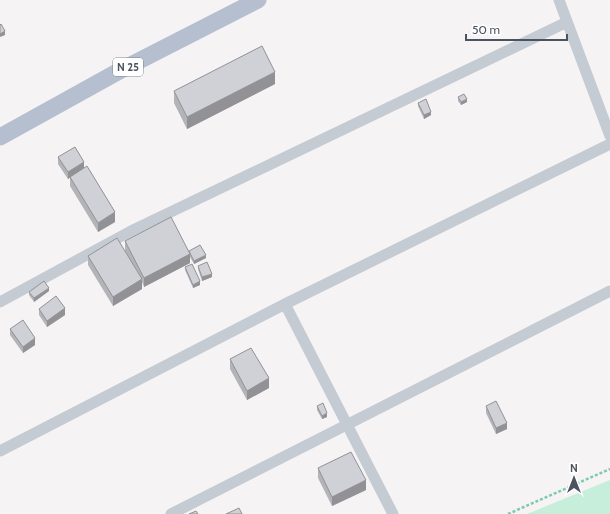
<svg xmlns="http://www.w3.org/2000/svg" width="610" height="514" font-family="Cabin,sans-serif">
<rect width="100%" height="100%" fill="#f5f3f3"/>
<path fill="#c6eeda" d="M 610,480 L 610,514 L 527,514 Z"/>
<g fill="none" stroke-linecap="round" stroke-linejoin="round">
<path stroke="#7fcaaf" stroke-width="2.5" stroke-dasharray="3 2" stroke-linecap="butt" d="M 508,514 L 610,469"/>
<path stroke="#c5cbd3" stroke-width="11" d="M 559,0 L 610,136
M 0,302 L 131,231 L 567,22
M 285,304 L 393,514
M 0,451 L 285,304 L 610,144
M 171,514 L 610,291"/>
<path stroke="#b5bfcf" stroke-width="17" d="M 0,137 L 121,70 L 258,0"/>
</g>
<path fill="#b3b4b8" d="M 275,84 L 187,129 L 174,103 L 174,91 Z
M 458,97 L 467,102 L 461,105 L 458,101 Z
M 418,103 L 431,115 L 424,119 L 418,106 Z
M 58,157 L 84,168 L 115,222 L 98,232 L 70,186 L 70,177 L 68,179 L 58,164 Z
M 125,241 L 189,251 L 206,258 L 194,264 L 190,257 L 190,263 L 144,287 L 142,282 L 142,289 L 113,306 L 88,265 L 88,256 L 130,259 L 125,251 Z
M 198,266 L 212,277 L 202,281 L 198,269 Z
M 185,267 L 200,285 L 193,288 L 185,270 Z
M 49,291 L 34,302 L 29,295 L 29,292 Z
M 39,309 L 65,315 L 47,327 L 39,315 Z
M 10,329 L 35,345 L 23,353 L 10,335 Z
M 230,359 L 269,388 L 247,400 L 230,369 Z
M 317,406 L 327,417 L 322,419 L 317,410 Z
M 486,406 L 507,429 L 496,434 L 486,413 Z
M 318,468 L 366,490 L 332,506 L 318,478 Z"/>
<path fill="#929296" d="M 5,31 L 5,35 L 0,37 L 0,34 Z
M 275,72 L 275,84 L 187,129 L 187,117 Z
M 467,99 L 467,102 L 461,105 L 461,102 Z
M 431,112 L 431,115 L 424,119 L 424,115 Z
M 84,162 L 84,169 L 68,179 L 68,172 Z
M 115,212 L 115,222 L 98,232 L 98,223 Z
M 190,254 L 190,263 L 144,287 L 144,278 Z
M 206,255 L 206,258 L 194,264 L 194,261 Z
M 212,274 L 212,277 L 202,281 L 202,277 Z
M 142,279 L 142,289 L 113,306 L 113,297 Z
M 200,281 L 200,285 L 193,288 L 193,285 Z
M 49,288 L 49,291 L 34,302 L 34,298 Z
M 65,308 L 65,315 L 47,327 L 47,321 Z
M 35,338 L 35,345 L 23,353 L 23,347 Z
M 269,378 L 269,388 L 247,400 L 247,391 Z
M 327,413 L 327,417 L 322,419 L 322,416 Z
M 507,423 L 507,429 L 496,434 L 496,428 Z
M 366,480 L 366,490 L 332,506 L 332,497 Z"/>
<path fill="#d0d1d6" stroke="#929296" d="M 1,24 L 5,31 L 0,34 L 0,25 Z
M 262,46 L 275,72 L 187,117 L 174,91 Z
M 464,94 L 467,99 L 461,102 L 458,97 Z
M 426,99 L 431,112 L 424,115 L 418,103 Z
M 75,147 L 84,162 L 68,172 L 58,157 Z
M 87,166 L 115,212 L 98,223 L 70,177 Z
M 171,217 L 190,254 L 144,278 L 125,241 Z
M 117,238 L 142,279 L 113,297 L 88,256 Z
M 200,245 L 206,255 L 194,261 L 189,251 Z
M 207,262 L 212,274 L 202,277 L 198,266 Z
M 192,264 L 200,281 L 193,285 L 185,267 Z
M 44,281 L 49,288 L 34,298 L 29,292 Z
M 56,296 L 65,308 L 47,321 L 39,309 Z
M 23,320 L 35,338 L 23,347 L 10,329 Z
M 251,348 L 269,378 L 247,391 L 230,359 Z
M 496,401 L 507,423 L 496,428 L 486,406 Z
M 323,403 L 327,413 L 322,416 L 317,406 Z
M 351,452 L 366,480 L 332,497 L 318,468 Z
M 239,508 L 242,514 L 226,514 Z
M 196,511 L 198,514 L 189,514 Z"/>
<g text-anchor="middle" dominant-baseline="central" stroke-width="3.5" stroke-linejoin="round" paint-order="stroke">
<rect fill="#fff" stroke="#81878f" stroke-width="1" x="113" y="58" width="30" height="18" rx="3"/>
<g font-size="11" font-weight="bold" fill="#4b535f">
<text x="128" y="67">N 25</text>
</g>
</g>
<g transform="translate(574 478)" stroke="#ffffff" stroke-width="3" paint-order="stroke">
<path d="M0-3L7 15L0 10L-7 15Z" fill="#4b535f"/>
<text y="-6" font-size="11" font-weight="bold" text-anchor="middle" fill="#4b535f">N</text>
</g>
<path d="M466 34v6h101v-6" fill="none" stroke="#4b535f" stroke-width="2"/>
<text x="472" y="34" font-size="12" fill="#4b535f" stroke="#ffffff" stroke-width="3" paint-order="stroke">50 m</text>
</svg>
